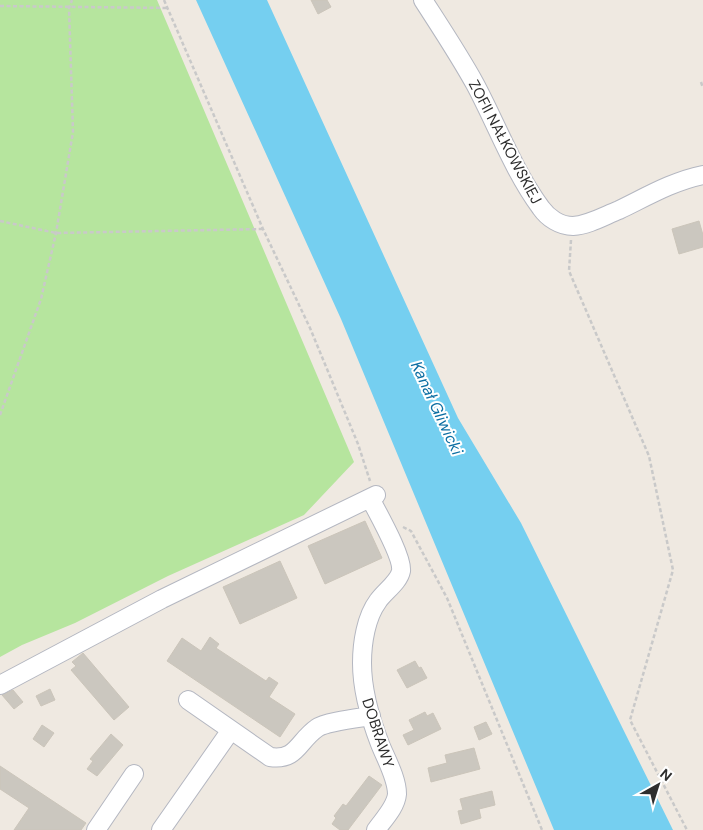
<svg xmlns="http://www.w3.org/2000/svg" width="703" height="830" font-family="'DM Sans',sans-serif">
<rect width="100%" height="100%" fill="#efe9e1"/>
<path fill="#b6e59e" d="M 0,0 L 157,0 L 354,462 L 304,515 L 168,576 L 75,623 L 22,645 L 0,657 Z"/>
<path fill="#75cff0" d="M 196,0 L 267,0 L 458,418 L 521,523 L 673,830 L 554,830 L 341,319 Z"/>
<path fill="#cbc7bf" stroke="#cbc5ba" d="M 311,0 L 327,0 L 331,7 L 318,14 Z
M 699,221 L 703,235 L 703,247 L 679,254 L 672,229 Z
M 365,521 L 382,558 L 325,584 L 308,546 Z
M 280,561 L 297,598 L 240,624 L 223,587 Z
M 210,637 L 219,644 L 216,648 L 266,681 L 269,677 L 278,683 L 269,697 L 295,714 L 280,737 L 167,661 L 182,638 L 201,651 Z
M 83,653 L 129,707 L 114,720 L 71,670 L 76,666 L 72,662 Z
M 415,661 L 419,668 L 421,667 L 427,678 L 407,688 L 397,670 Z
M 50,689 L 55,700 L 41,706 L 36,696 Z
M 13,690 L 23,702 L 14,709 L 2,695 Z
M 425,712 L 427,716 L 433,713 L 441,729 L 408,745 L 403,735 L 414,730 L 409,720 Z
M 486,722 L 492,734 L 479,740 L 474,727 Z
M 42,725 L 54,733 L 44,747 L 33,739 Z
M 111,734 L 123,745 L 97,776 L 87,769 L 93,761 L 90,759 Z
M 474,748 L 480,769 L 431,782 L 428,768 L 447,763 L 445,755 Z
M 0,766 L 86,823 L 81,830 L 14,830 L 29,808 L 0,789 Z
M 369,776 L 382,785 L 348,830 L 340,830 L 332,824 L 336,818 L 334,816 L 343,804 L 346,806 Z
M 492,791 L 495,805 L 479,809 L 481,818 L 461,824 L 458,811 L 463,810 L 460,799 Z"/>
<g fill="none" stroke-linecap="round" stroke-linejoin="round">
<defs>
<path id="minor" d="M 423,0 C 441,28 459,55 475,84 C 497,125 513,170 541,208 C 548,218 560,226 573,226 C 589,225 604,216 619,210 C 646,197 673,181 703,175
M 370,498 C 377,512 403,557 401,571 C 399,582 384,592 378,601 C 366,617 362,643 362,663 C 362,691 370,718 380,744 C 386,759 397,778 397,794 C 396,807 383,820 376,830
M 0,685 L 162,599 L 376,495
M 188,700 L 270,757 C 297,761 298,741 317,728 C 325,722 359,718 371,716
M 96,830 L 134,774
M 161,830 L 231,730"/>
</defs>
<use href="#minor" stroke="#b4b7c1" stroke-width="20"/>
<path stroke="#c9c9c9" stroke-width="2.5" stroke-dasharray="4 2.5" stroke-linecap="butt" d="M 164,0 L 263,229 L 310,328 L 358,444 L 370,481
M 0,6 L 168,8
M 701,82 L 703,88
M 0,221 L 56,233 L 263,229
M 571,240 L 569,271 L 649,456 L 673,570 L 630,720 L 687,830
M 0,415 L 41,299 L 56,233 L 73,132 L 69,8 L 72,0
M 403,527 L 411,531 L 447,598 L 542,830"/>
<use href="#minor" stroke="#fff" stroke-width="18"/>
</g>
<g text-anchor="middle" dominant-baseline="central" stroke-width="4" stroke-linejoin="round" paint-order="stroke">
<g font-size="15" fill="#2e2e2e" stroke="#fff">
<text transform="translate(505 142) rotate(62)">ZOFII NAŁKOWSKIEJ</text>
<text transform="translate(378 733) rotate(72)">DOBRAWY</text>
</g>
<g font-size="16" font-style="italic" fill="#0d6fa3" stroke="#fff">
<text transform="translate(437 408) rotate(65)">Kanał Gliwicki</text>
</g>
</g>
<g transform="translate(658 785) rotate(39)" stroke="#ffffff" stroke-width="4" paint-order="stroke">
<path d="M0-4L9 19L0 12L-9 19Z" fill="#2e2e2e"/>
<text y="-8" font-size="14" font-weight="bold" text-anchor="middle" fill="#2e2e2e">N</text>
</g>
</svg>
